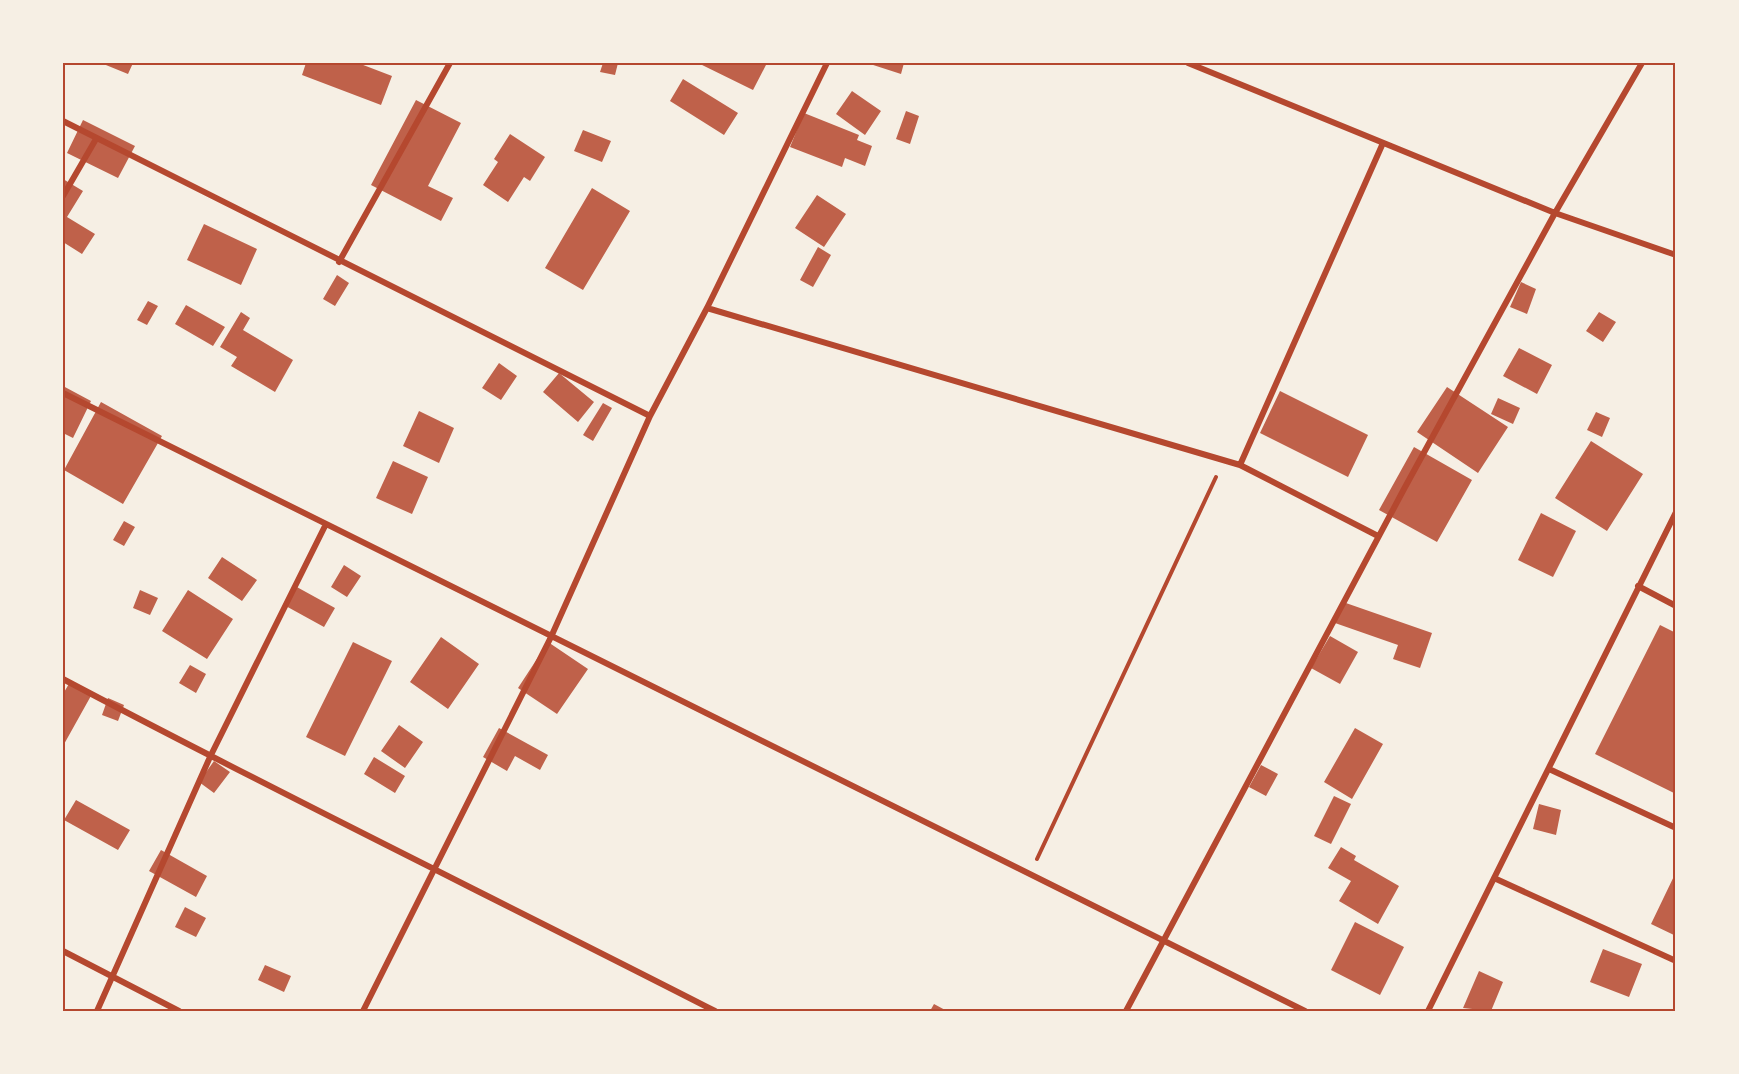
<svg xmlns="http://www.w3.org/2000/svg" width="1739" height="1074" font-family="Commissioner,sans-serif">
<rect width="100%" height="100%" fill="#f6efe4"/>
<path fill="#bf614a" d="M 101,63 L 133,63 L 128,74 Z
M 306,63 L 358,63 L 392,76 L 381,105 L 302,75 Z
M 603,63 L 618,63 L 615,75 L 600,72 Z
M 698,63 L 767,63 L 753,90 Z
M 867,63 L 904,63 L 901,74 Z
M 683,79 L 738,113 L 724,135 L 670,101 Z
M 852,91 L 881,111 L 865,135 L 836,114 Z
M 416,100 L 461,123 L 428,186 L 453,198 L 441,221 L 371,185 Z
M 906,111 L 919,116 L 910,144 L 896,139 Z
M 804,113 L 859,135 L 857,140 L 872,146 L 865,166 L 845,158 L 842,167 L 790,147 Z
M 83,120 L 135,146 L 118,178 L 67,153 Z
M 583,130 L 611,141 L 602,162 L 574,151 Z
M 510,134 L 545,157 L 530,181 L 524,177 L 508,202 L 483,185 L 498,162 L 494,159 Z
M 63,179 L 83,191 L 67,217 L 95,234 L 82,254 L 63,242 Z
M 592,188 L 630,211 L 583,290 L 545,268 Z
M 817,195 L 846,214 L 824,247 L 795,228 Z
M 204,224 L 257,249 L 241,285 L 187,260 Z
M 818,247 L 831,255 L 813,287 L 800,280 Z
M 337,275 L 349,283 L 335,306 L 323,299 Z
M 1521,282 L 1536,289 L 1527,314 L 1510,307 Z
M 148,301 L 158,306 L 147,325 L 137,320 Z
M 186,305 L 225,327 L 213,346 L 175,324 Z
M 241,312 L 250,318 L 243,330 L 293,360 L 275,392 L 231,366 L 237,357 L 220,347 Z
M 1599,312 L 1616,322 L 1603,342 L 1586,331 Z
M 1519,348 L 1552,365 L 1537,394 L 1503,376 Z
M 499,363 L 517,376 L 501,400 L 482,388 Z
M 559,373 L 594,402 L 578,422 L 543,392 Z
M 63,386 L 91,401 L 73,438 L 63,433 Z
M 1447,387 L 1508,427 L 1478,473 L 1417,432 Z
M 1280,391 L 1368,435 L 1348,477 L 1260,433 Z
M 1498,398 L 1520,408 L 1513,424 L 1491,414 Z
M 101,402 L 162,436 L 123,504 L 64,470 Z
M 603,403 L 612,408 L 593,441 L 583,435 Z
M 419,411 L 454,428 L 439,463 L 403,446 Z
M 1596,412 L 1610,418 L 1602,437 L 1587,430 Z
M 1591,441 L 1643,474 L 1607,531 L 1555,498 Z
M 1414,447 L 1472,480 L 1437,542 L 1379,510 Z
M 393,461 L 428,477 L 412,514 L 376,498 Z
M 1541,513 L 1576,531 L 1553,577 L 1518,560 Z
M 124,521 L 135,527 L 124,546 L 113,540 Z
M 222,557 L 257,580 L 242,601 L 208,578 Z
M 344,565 L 361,576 L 347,597 L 331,587 Z
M 295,586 L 335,608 L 324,627 L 284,605 Z
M 140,590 L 158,598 L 150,615 L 133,608 Z
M 188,590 L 233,619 L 207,659 L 162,631 Z
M 1343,602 L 1432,633 L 1420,668 L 1393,659 L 1398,645 L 1335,623 Z
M 1660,625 L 1676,633 L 1676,794 L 1595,754 Z
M 1330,636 L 1358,652 L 1340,684 L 1311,668 Z
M 441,637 L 479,664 L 448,709 L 410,682 Z
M 353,642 L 392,661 L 345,756 L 306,737 Z
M 548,642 L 588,669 L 557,714 L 518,688 Z
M 190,665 L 206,674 L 196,693 L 179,683 Z
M 70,682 L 92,694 L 63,746 L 63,694 Z
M 108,698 L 124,705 L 118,721 L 102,715 Z
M 399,725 L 423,742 L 405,768 L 381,751 Z
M 499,728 L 548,755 L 540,770 L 515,756 L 507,771 L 483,757 Z
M 1355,728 L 1383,744 L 1352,799 L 1324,782 Z
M 374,757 L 405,776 L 395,793 L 364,774 Z
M 214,761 L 230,772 L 214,793 L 199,782 Z
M 1261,765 L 1278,774 L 1266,796 L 1249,787 Z
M 1334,796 L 1351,804 L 1331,844 L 1314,836 Z
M 76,800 L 130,830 L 118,850 L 64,820 Z
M 1539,804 L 1561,810 L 1556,835 L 1533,829 Z
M 1341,847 L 1356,856 L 1354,860 L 1399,886 L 1378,924 L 1339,901 L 1351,881 L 1328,868 Z
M 161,850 L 207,876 L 196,897 L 149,871 Z
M 1676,872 L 1676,936 L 1651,924 Z
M 185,907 L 206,918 L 196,937 L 175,927 Z
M 1355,922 L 1404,947 L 1380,995 L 1331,970 Z
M 1603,949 L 1642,964 L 1629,997 L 1590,982 Z
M 265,965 L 291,976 L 284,992 L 258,980 Z
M 1479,971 L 1503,982 L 1491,1011 L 1463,1008 Z
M 934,1004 L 947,1011 L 930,1011 Z"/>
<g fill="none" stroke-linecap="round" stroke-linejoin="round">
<path stroke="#b5482f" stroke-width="4" d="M 1037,859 L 1216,477"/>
<path stroke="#b5482f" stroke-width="6" d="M 1188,63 L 1555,213 L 1676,255
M 63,121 L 650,416
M 63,196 L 96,139
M 339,262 L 450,63
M 707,308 L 1240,465 L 1378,536
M 63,393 L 1305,1011
M 1240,465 L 1383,143
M 1638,586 L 1676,606
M 63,679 C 278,793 498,900 715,1011
M 1549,769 L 1676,828
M 1494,878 L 1676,961
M 63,951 L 179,1011
M 97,1011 L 210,757 L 326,524
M 363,1011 L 551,637 L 650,416 L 707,308 L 827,63
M 1126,1011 L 1404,489 L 1555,213 L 1642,63
M 1428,1011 L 1676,512"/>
</g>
<rect width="1739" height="1074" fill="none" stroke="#f6efe4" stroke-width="129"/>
<rect x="64" y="64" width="1610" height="946" fill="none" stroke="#b5482f" stroke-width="2"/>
</svg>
